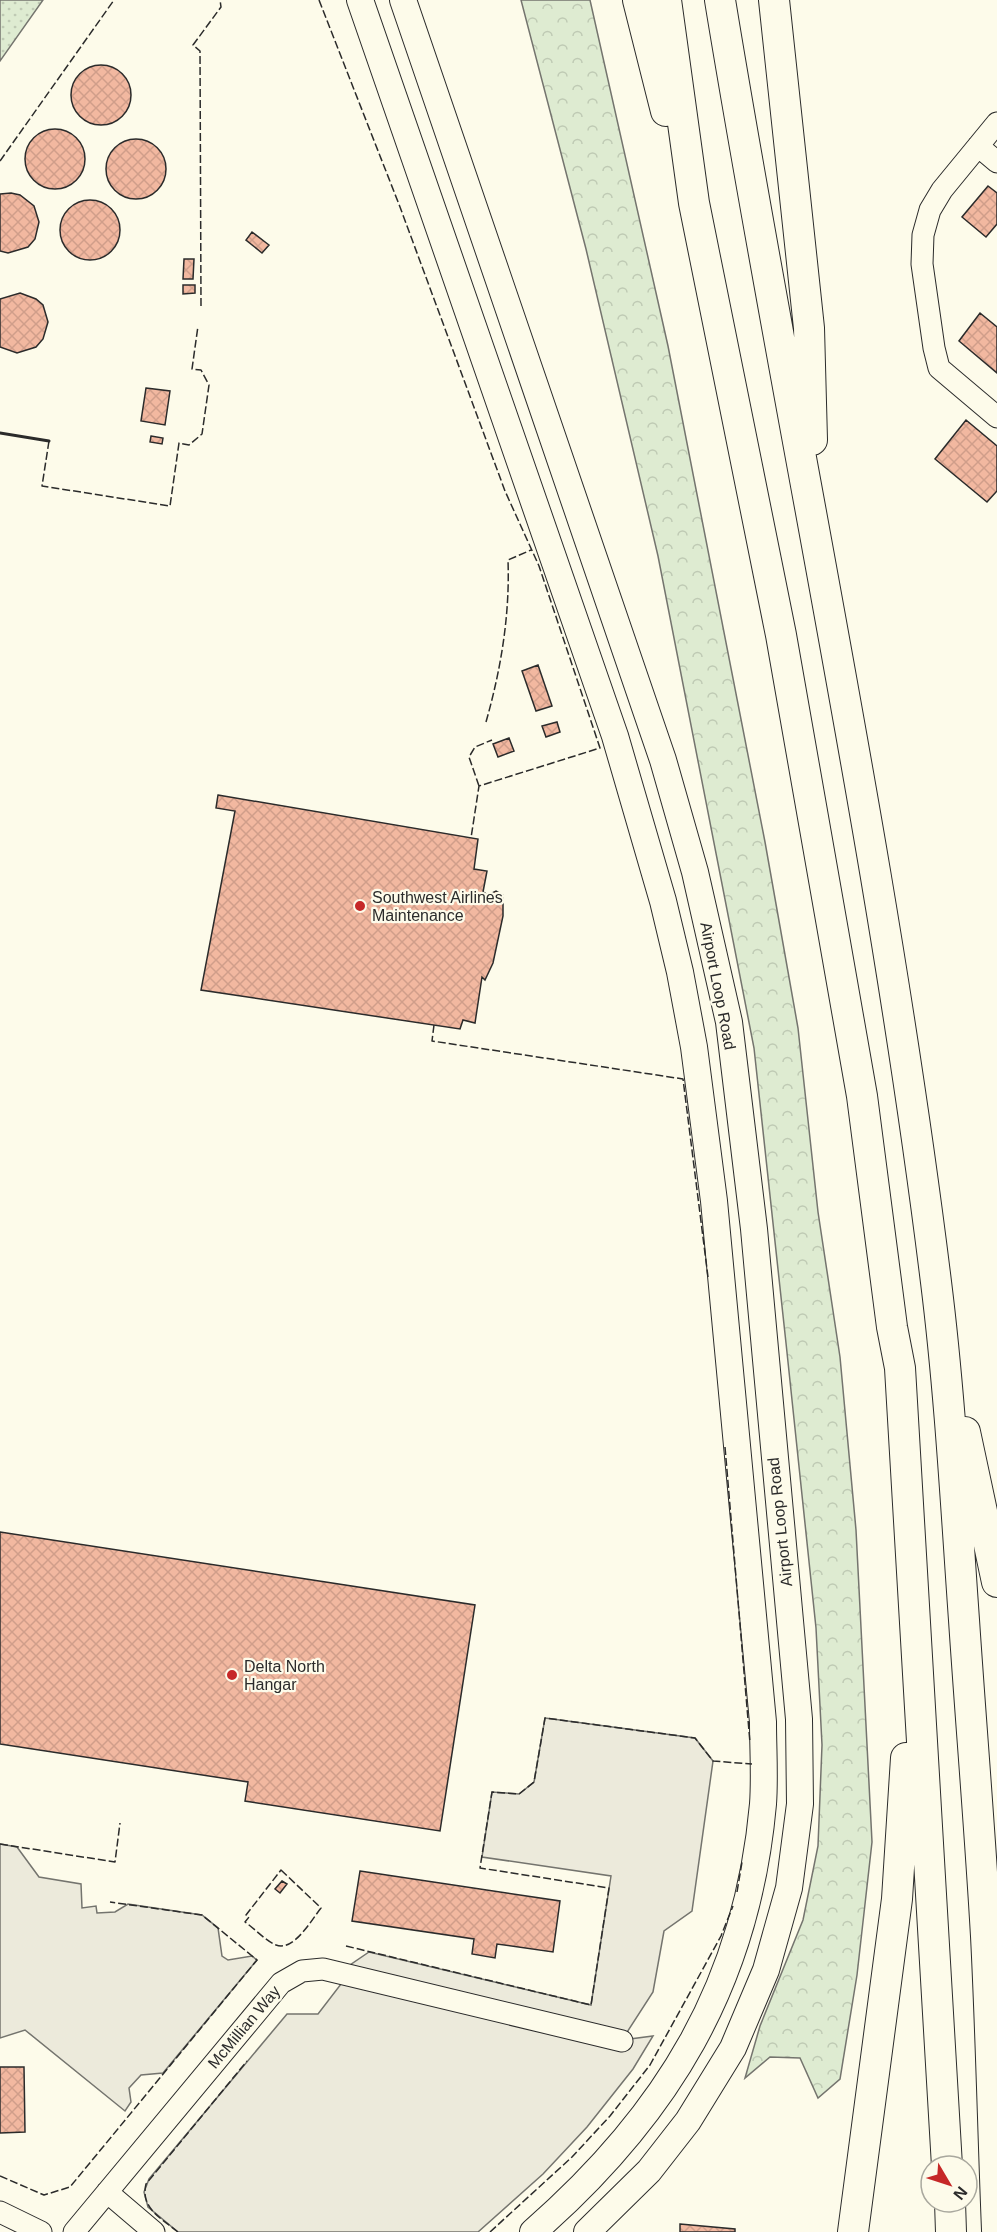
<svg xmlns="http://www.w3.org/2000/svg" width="997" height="2232" font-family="Helvetica,sans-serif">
<defs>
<pattern id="grass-dots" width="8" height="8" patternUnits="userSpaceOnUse" patternTransform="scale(1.5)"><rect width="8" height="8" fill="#deebd1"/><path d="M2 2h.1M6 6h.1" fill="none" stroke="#bfcab4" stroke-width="1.8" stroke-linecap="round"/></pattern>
<pattern id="forest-crowns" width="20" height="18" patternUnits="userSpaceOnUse" patternTransform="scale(1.5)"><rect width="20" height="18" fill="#deebd1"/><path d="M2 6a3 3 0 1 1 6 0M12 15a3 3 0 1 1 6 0" fill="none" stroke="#bfcab4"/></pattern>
<pattern id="building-cross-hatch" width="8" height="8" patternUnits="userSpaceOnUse" patternTransform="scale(1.5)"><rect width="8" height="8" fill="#f2b8a0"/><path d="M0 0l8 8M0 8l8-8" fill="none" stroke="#d09e8a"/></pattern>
</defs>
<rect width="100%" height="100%" fill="#fdfbea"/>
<path fill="url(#grass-dots)" stroke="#74746e" stroke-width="1.5" d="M 0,0 L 43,0 L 0,61 Z"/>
<path fill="url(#forest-crowns)" stroke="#74746e" stroke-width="1.5" d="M 521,0 L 590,0 L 668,346 L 765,842 L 798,1028 L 818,1212 L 840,1357 L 856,1530 L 872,1842 L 857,1975 L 840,2079 L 818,2098 L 800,2058 L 770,2057 L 745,2078 L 760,2026 L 803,1920 L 818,1846 L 822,1745 L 816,1628 L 786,1343 L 754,1048 L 658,556 L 586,249 Z"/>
<path fill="#eceadb" stroke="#74746e" stroke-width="1.5" d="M 545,1718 L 695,1738 L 713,1761 L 692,1911 L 664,1931 L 653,1992 L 622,2040 L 653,2036 L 633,2069 L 587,2127 L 543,2174 L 478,2232 L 178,2232 L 148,2207 L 144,2192 L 149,2179 L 287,2014 L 318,2014 L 348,1975 L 350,1965 L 369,1952 L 591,2005 L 611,1876 L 482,1857 L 492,1792 L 519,1794 L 534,1782 Z
M 0,1844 L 17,1847 L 39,1877 L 81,1884 L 82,1908 L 96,1906 L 97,1913 L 115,1912 L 128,1904 L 202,1915 L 218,1928 L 222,1956 L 228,1960 L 252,1956 L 257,1960 L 163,2073 L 141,2075 L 129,2088 L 131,2102 L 125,2111 L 25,2030 L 0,2038 Z"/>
<path fill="url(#building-cross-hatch)" stroke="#2b2b2b" stroke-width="1.5" d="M71 95a30 30 0 1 1 60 0a30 30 0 1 1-60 0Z
M25 159a30 30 0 1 1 60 0a30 30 0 1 1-60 0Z
M106 169a30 30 0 1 1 60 0a30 30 0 1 1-60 0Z
M 988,186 L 997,193 L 997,224 L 986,237 L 962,217 Z
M 11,193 L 20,195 L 34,206 L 39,222 L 35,239 L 28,247 L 8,253 L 0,251 L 0,194 Z
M60 230a30 30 0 1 1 60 0a30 30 0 1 1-60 0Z
M 252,232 L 269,245 L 262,253 L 246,240 Z
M 184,259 L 194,259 L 193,279 L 183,279 Z
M 183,285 L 195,285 L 195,293 L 183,294 Z
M 20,293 L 36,299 L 43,305 L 48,322 L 43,339 L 36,347 L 17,353 L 0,347 L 0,299 Z
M 980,313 L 997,327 L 997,373 L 959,341 Z
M 146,388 L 170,391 L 165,425 L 141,421 Z
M 966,420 L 997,446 L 997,491 L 987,502 L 935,459 Z
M 151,436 L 163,438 L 162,444 L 150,442 Z
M 538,665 L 552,706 L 536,711 L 522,671 Z
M 557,722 L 560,732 L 546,737 L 542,726 Z
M 509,738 L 514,751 L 498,757 L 493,744 Z
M 218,795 L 478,839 L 474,869 L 487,871 L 483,892 L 488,895 L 496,891 L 503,895 L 503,916 L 493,963 L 485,980 L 482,977 L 475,1023 L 463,1020 L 460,1029 L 201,990 L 235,811 L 216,808 Z
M 0,1532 L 475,1605 L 440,1831 L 245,1801 L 248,1782 L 0,1744 Z
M 360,1871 L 560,1901 L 553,1952 L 497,1944 L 495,1958 L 472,1954 L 474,1939 L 352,1921 Z
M 282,1881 L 287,1884 L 280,1893 L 275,1889 Z
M 0,2067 L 24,2067 L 25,2132 L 0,2133 Z
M 680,2224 L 735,2229 L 735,2232 L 680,2232 Z"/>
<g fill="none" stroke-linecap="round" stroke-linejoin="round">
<defs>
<path id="minor" d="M 997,123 L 942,190 L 930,210 L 923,235 L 922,264 L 934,348 L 939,368 L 997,417
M 978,146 L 997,162
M 107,2192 L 154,2232
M 0,2212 L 41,2232
M 74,2232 L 281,1983 L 302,1971 L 323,1969 L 622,2041"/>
<path id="major" d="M 360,0 L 615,736 L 663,901 L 680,972 L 694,1047 L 714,1201 L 763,1722 C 763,1749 765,1777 763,1804 C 747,1984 667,2115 533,2232
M 403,0 L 663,760 L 695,872 L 729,1022 L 754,1229 L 799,1719 L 800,1804 L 789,1888 L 766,1970 L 733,2048 L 688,2121 L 649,2171 L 587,2232"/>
<path id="highway" d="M 638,0 L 666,111
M 666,0 L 694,203 L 781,635 L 862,1096 L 892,1327 L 900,1368 L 947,2166
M 720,0 C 790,428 883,852 936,1282 C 950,1394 956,1507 964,1620 C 971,1725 980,1831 986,1936 C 991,2034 993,2132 997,2230
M 774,0 L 809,328 L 812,440
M 965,1432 L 997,1582
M 950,2202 L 951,2232
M 853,2232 L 897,1899 L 906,1758"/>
</defs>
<use href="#minor" stroke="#2b2b2b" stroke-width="23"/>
<use href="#major" stroke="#2b2b2b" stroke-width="28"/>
<use href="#highway" stroke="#2b2b2b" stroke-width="32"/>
<use href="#minor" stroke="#fdfbea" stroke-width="21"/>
<use href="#major" stroke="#fdfbea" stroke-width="26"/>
<use href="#highway" stroke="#fdfbea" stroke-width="30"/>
<path stroke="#2b2b2b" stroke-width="1.5" stroke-dasharray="8 3" stroke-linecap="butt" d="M 319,0 L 400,207 L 505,491 L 539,566 L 600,748 L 479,786 L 471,838
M 0,161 L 114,0
M 201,306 L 200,51 L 193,45 L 221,7 L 220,0
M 49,441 L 42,486 L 170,506 L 179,443 L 189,445 L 202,434 L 209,385 L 201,370 L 192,369 L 198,326
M 486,722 C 501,669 510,615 508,560 L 531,550
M 479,786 L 469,757 L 475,747 L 492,740
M 434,1025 L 432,1041 L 683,1079 L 708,1277
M 725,1447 L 750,1743
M 0,1844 L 115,1862 L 120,1823
M 281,1870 L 321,1908 C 312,1919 294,1952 276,1945 C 266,1941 255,1929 245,1922 L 249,1917 L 246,1915 Z
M 737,1892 L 742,1862
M 346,1946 L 591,2005 L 609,1888 L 480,1868 L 492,1792 L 519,1794 L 534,1782 L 545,1718 L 695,1738 L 713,1761 L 752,1764
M 0,2176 L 44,2195 L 70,2187 L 257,1960 L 202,1915 L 110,1902
M 178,2232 C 161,2218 140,2208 146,2184 L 247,2061
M 490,2232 L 572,2157 L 610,2116 L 650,2065 L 721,1936 L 733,1906"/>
<path stroke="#2b2b2b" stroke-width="3" d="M 0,433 L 49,441"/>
</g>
<g fill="#c62828" stroke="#fdfbea" stroke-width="2">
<circle cx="360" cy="906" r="6"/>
<circle cx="232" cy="1675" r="6"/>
</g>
<g text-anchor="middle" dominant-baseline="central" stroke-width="4.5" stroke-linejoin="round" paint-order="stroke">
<g font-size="16" fill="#2b2b2b" stroke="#fdfbea" text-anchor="start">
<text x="372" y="897">Southwest Airlines<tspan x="372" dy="18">Maintenance</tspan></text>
<text x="244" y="1666">Delta North<tspan x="244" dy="18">Hangar</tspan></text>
</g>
<g font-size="16" fill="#2b2b2b" stroke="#fdfbea">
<text transform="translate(718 986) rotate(79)">Airport Loop Road</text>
<text transform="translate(780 1522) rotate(-96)">Airport Loop Road</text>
<text transform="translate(244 2027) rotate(-50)">McMillian Way</text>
</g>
</g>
<g transform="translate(949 2184) rotate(129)"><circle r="28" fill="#fdfbea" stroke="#a9a89e" stroke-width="1.5"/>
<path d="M0-4.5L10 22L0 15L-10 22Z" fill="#c62828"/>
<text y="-9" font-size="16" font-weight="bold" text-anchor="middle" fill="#2b2b2b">N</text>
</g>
</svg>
